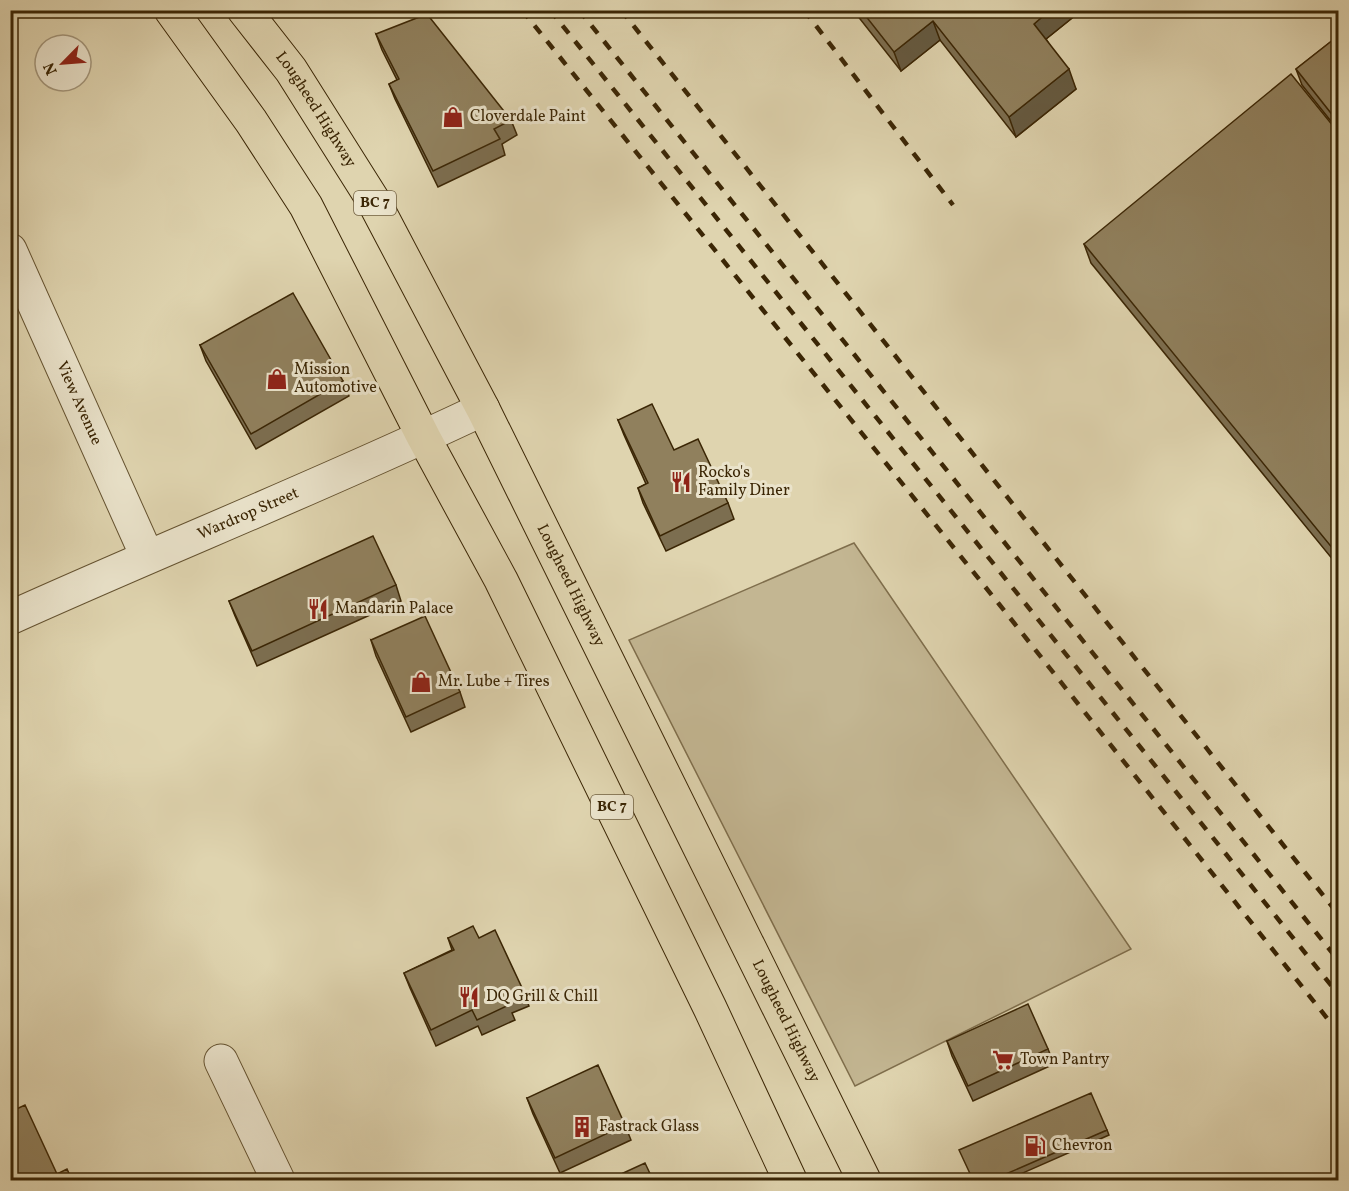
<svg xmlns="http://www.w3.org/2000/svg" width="1349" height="1191" font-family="Vollkorn,serif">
<rect width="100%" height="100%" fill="#dfd4af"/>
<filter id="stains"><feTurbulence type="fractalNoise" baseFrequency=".00333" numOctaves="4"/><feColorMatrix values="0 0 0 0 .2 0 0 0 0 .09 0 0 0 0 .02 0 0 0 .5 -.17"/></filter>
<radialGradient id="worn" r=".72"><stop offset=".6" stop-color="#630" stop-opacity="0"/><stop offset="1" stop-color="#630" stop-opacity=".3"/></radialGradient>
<path fill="#c3b692" stroke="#7f6e4c" stroke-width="1.5" d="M 854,543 L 1131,949 L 855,1086 L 629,640 Z"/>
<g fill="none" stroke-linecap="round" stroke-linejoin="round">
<defs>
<g id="minor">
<path id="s1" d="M 10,250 L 147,556"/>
<path id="s2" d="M 10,618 C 167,547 328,483 483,409"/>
<path d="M 221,1061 L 278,1180"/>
</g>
<g id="major">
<path d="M 171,10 L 251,121 L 306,206 L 424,438 L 501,580 L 710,1008 L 790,1180"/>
<path id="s3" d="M 244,10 L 291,70 L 373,200 L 483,409 L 864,1180"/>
</g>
</defs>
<use href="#minor" stroke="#645230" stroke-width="35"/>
<use href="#major" stroke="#3b2605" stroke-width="35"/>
<use href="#minor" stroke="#eae3cb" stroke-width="33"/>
<use href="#major" stroke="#dfd4af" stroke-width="33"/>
<path stroke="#3b2605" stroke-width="4.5" stroke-dasharray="10 10" stroke-linecap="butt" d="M 522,10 L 999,604 L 1338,1032
M 550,10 L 1338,994
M 579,10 L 1338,960
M 621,10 L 1338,914
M 804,10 L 953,205"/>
</g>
<path fill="#7c6e50" stroke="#3b2605" stroke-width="1.5" d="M 853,10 L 1082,10 L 1046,39 L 1076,89 L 1016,137 L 940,40 L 901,71 Z
M 376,34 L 511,120 L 517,135 L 502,144 L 505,155 L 438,187 L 395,99 L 389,84 L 397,80 L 382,50 Z
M 1338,36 L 1338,130 L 1302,85 L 1296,69 Z
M 1338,132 L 1338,566 L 1091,263 L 1084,244 Z
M 200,345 L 343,381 L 349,396 L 256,449 L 206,361 Z
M 618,420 L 674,450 L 728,503 L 734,519 L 666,551 L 643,503 L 638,488 L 646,484 L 624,435 Z
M 396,585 L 401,601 L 257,666 L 235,616 L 229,601 Z
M 371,640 L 460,692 L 465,707 L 411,732 L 376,656 Z
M 448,938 L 479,938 L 523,990 L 529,1006 L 512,1013 L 515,1020 L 482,1035 L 478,1026 L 436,1046 L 410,988 L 404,973 L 452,950 Z
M 947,1041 L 1048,1049 L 1054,1064 L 973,1101 L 952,1056 Z
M 527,1098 L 625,1125 L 631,1140 L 560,1173 L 533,1114 Z
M 1107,1130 L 1109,1135 L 1007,1180 L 972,1180 Z"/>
<path fill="#655a41" stroke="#3b2605" stroke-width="1.5" d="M 1050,10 L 1082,10 L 1041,43 L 1034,24 Z
M 933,21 L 940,40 L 901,71 L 894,52 Z
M 1069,69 L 1076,89 L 1016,137 L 1009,117 Z"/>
<path fill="#90805d" stroke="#3b2605" stroke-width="1.5" d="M 861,10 L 1050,10 L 1034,24 L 1069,69 L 1009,117 L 933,21 L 894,52 Z
M 427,14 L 511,120 L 494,129 L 500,139 L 433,171 L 389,84 L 399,79 L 376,34 Z
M 1338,36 L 1338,122 L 1296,69 Z
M 1291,74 L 1338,132 L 1338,555 L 1084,244 Z
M 293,293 L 343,381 L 251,434 L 200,345 Z
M 652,404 L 674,450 L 698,439 L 728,503 L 660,536 L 638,488 L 648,483 L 618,420 Z
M 373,536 L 396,585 L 252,651 L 229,601 Z
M 425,616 L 460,692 L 406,717 L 371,640 Z
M 473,926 L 479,938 L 495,930 L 523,990 L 506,998 L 509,1005 L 477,1020 L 472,1010 L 431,1030 L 404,973 L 454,950 L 448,938 Z
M 1028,1004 L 1048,1049 L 968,1086 L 947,1041 Z
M 598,1065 L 625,1125 L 555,1158 L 527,1098 Z
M 1091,1093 L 1107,1130 L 992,1180 L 973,1180 L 959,1150 Z
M 25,1105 L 57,1174 L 67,1169 L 72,1180 L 10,1180 L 10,1112 Z
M 645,1163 L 653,1180 L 608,1180 Z"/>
<defs>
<symbol id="shop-bare" viewBox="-9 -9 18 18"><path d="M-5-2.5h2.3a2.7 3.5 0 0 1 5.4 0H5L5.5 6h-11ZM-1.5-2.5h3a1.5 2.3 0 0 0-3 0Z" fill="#8f2418" stroke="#eae3cb" stroke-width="2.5" paint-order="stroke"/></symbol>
<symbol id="restaurant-bare" viewBox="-9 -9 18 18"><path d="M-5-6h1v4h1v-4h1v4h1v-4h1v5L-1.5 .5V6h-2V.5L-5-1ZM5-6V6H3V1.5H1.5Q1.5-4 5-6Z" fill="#8f2418" stroke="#eae3cb" stroke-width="2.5" paint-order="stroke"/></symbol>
<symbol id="supermarket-bare" viewBox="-9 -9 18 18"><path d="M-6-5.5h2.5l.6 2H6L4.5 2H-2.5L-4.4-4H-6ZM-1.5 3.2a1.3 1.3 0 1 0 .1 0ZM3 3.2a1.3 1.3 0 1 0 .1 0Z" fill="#8f2418" stroke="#eae3cb" stroke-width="2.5" paint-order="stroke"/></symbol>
<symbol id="building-bare" viewBox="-9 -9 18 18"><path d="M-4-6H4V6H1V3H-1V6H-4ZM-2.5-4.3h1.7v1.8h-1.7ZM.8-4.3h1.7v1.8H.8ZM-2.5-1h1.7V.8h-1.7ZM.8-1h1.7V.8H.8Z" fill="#8f2418" stroke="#eae3cb" stroke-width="2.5" paint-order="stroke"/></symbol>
<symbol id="fuel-bare" viewBox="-9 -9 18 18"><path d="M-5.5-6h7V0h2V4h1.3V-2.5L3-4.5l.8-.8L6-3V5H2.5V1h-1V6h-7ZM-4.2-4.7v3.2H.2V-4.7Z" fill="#8f2418" stroke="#eae3cb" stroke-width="2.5" paint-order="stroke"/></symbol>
</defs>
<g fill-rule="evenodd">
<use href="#shop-bare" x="438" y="102" width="30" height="30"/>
<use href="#shop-bare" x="262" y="364" width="30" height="30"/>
<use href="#restaurant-bare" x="666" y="467" width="30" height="30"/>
<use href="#restaurant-bare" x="303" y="594" width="30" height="30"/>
<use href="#shop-bare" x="406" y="667" width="30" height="30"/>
<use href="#restaurant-bare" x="454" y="982" width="30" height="30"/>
<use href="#supermarket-bare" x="988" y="1045" width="30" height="30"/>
<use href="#building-bare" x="567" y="1112" width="30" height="30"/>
<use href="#fuel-bare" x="1020" y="1131" width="30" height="30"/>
</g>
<g text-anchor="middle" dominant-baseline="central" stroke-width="6" stroke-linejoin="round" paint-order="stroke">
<g fill="#eae3cb" stroke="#705f40" stroke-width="1.5">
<rect x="354" y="191" width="42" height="24" rx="4.5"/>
<rect x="591" y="795" width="42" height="24" rx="4.5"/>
</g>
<g font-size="15" font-weight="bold" fill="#3b2605">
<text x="375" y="203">BC 7</text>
<text x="612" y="807">BC 7</text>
</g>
<g font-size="16" fill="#3b2605" stroke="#eae3cb">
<text stroke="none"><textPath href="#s3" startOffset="123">Lougheed Highway</textPath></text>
<text stroke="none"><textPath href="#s1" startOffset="168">View Avenue</textPath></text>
<text stroke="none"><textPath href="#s2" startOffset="260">Wardrop Street</textPath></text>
<text stroke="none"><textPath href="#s3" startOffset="663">Lougheed Highway</textPath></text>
<text stroke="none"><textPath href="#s3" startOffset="1149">Lougheed Highway</textPath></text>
</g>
<g font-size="16" fill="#3b2605" stroke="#eae3cb" text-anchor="start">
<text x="470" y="117">Cloverdale Paint</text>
<text x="294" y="370">Mission<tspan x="294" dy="18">Automotive</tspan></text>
<text x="698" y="473">Rocko's<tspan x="698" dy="18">Family Diner</tspan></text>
<text x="335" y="609">Mandarin Palace</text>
<text x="438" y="682">Mr. Lube + Tires</text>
<text x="486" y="997">DQ Grill &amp; Chill</text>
<text x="1020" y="1060">Town Pantry</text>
<text x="599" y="1127">Fastrack Glass</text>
<text x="1052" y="1146">Chevron</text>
</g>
</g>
<rect width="1349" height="1191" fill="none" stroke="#dfd4af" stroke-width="36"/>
<rect x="12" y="12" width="1325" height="1167" fill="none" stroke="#3b2605" stroke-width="3"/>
<rect x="18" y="18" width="1313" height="1155" fill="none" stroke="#3b2605" stroke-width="1.5"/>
<g transform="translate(63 63) rotate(245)"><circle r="28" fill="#eae3cb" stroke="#a4977c" stroke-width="1.5"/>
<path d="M0-4.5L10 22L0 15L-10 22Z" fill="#8f2418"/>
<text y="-9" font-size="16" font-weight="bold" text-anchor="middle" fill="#3b2605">N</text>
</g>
<rect width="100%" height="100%" filter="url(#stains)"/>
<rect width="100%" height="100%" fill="url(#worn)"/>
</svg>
